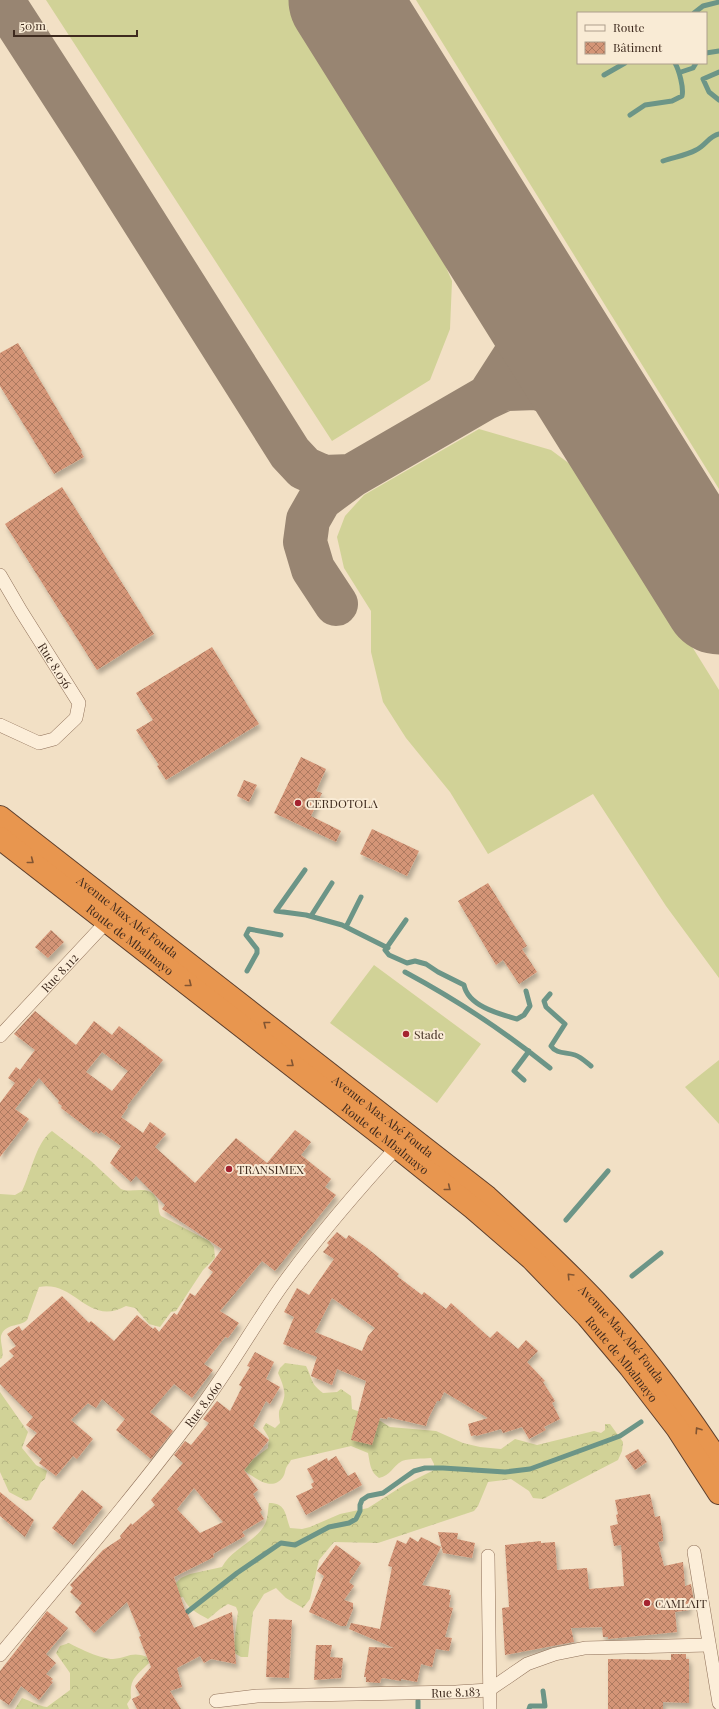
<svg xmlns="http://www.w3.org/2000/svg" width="719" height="1709" font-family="'Playfair Display',serif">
<defs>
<pattern id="forest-crowns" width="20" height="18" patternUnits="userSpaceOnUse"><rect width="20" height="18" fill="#d1d297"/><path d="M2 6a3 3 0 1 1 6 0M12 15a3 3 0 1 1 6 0" fill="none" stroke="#b4b482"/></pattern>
<pattern id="building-cross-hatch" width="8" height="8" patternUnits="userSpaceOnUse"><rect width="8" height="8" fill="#d49577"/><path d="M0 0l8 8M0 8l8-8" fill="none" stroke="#ad7a61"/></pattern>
<filter id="shadow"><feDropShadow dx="2.5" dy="4.5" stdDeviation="2" flood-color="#0004"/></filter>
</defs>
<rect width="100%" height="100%" fill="#f2e0c5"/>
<path fill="#d1d297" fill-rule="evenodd" d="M 46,0 L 289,0 L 422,212 L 452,281 L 450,329 L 430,380 L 332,441 Z
M 416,0 L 719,0 L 719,489 ZM 578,13 L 706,13 L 706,63 L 578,63 Z
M 479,429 L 551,450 L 586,476 L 719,690 L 719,978 L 666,906 L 593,794 L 488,854 L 450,792 L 406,738 L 383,702 L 371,652 L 371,611 L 344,568 L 337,537 L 345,516 L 364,495 Z
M 374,965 L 481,1044 L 437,1103 L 330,1023 Z
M 719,1060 L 719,1124 L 685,1087 Z"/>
<path fill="url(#forest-crowns)" d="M 52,1131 L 91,1161 L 121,1189 C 132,1194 149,1184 156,1198 C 160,1203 157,1210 161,1216 L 209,1241 L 214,1247 L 215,1258 L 203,1270 L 176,1311 L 171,1312 L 160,1327 L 149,1324 L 135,1308 L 126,1306 C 87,1327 76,1280 39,1287 L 27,1320 C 20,1327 5,1323 1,1336 C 0,1343 4,1350 2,1358 L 0,1359 L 0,1194 L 15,1195 L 22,1191 C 31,1173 36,1142 52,1131 Z
M 285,1363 L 306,1366 C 313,1380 310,1383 323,1393 L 337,1392 L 341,1389 L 351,1396 L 352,1409 L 374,1417 L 390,1427 L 436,1431 L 463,1443 L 480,1447 L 501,1449 L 515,1439 L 537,1445 L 594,1431 L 601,1433 L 605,1430 L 605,1424 L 610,1424 L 623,1442 L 622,1451 L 618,1460 L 543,1499 L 533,1498 L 529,1491 L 511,1479 L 488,1482 L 478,1506 L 474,1511 L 378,1543 L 334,1542 L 319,1560 L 310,1599 L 303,1608 L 286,1598 L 276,1588 L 264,1594 L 253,1612 L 248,1657 L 241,1657 L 233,1652 L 238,1612 L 236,1607 L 228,1604 L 220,1609 L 208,1619 C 197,1613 188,1609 183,1597 L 178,1598 L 167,1592 L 181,1578 L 190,1574 L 222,1567 C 231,1549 259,1540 266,1522 C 268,1516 268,1508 269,1503 C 286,1503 285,1514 290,1528 L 302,1529 L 310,1527 L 340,1514 L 368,1508 L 404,1485 L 434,1470 L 434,1464 L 431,1458 C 423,1459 410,1458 402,1461 C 392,1467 391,1475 379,1478 C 370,1472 370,1463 368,1453 L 351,1446 L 291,1460 C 290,1463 287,1465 286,1468 C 285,1471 285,1474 283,1477 C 272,1493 254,1477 242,1469 L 241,1463 L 252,1460 L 268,1448 L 269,1438 L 263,1428 L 266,1423 L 275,1428 L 280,1423 C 277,1406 281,1412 284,1398 C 286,1391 281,1380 278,1373 L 280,1368 Z
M 0,1392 L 28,1432 L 22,1448 L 36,1465 L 47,1471 L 45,1479 L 41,1482 L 31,1500 L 26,1501 L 9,1492 L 0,1472 Z
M 69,1643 C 80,1649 101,1659 113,1659 C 128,1658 131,1651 147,1657 L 149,1663 C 136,1676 129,1679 131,1698 L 127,1704 L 129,1709 L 15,1709 L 22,1698 C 31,1701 38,1706 47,1707 L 70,1690 L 70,1673 L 56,1653 L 60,1646 Z"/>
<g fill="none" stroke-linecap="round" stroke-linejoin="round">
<path stroke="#6c9587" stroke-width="5" d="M 694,13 L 703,6 L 719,2
M 706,53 L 719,51
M 681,72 L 693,68 L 696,63
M 719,72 L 703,79 L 709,92 L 719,100
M 604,75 L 625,63
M 630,115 L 645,105 L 672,101 L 682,96 C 684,88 679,70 675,63
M 663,161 C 674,157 685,156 696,150 C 705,146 709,136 719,134
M 305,870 L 276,911 L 306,915 L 342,925 L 388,948
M 311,916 L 332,883
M 406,920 L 385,950 L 389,955 L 407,963 L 415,961 L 426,964 L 438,972 L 464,985 C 468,1006 499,1014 517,1019 L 524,1015 L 530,1006 L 526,991
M 346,927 L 361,897
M 247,971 L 257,953 L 257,949 L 246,935 L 249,929 L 281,935
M 405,972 C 457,1000 504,1031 550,1068
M 550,994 L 544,1001 L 546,1007 L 565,1024 L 551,1046 C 556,1054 566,1052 575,1055 C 581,1057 586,1062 591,1066
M 524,1080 L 514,1071 L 529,1051
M 566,1220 L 608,1171
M 632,1276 L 661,1253
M 186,1613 L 237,1573 L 278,1545 L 281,1543 L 295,1545 L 329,1527 L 349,1523 L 356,1519 L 360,1511 L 360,1505 L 362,1500 L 368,1496 L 383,1493 L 414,1471 L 425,1468 L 443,1468 L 505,1472 L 530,1469 L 620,1436 L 641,1422
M 418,1701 L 418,1709
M 529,1709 L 530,1706 L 545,1706 L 543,1691"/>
<path stroke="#988572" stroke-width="44" d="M 2,0 L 97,147 L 290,453 L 304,468 L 324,477 L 351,476
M 489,396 L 516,354 L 523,326 L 521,282
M 336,604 L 313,569 L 305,542 L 308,520 L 320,499 L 351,476 L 484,399 L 505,389 L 536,388 L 561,395 L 607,420"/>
<path stroke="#988572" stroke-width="111" d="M 344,0 L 719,599"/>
</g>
<path fill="url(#building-cross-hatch)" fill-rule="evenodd" filter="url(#shadow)" d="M 18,343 L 82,451 L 81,452 L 84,457 L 54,474 L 0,386 L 0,353 Z
M 62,487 L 154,634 L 97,670 L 5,524 Z
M 212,647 L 259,724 L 166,780 L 157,766 L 159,765 L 136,730 L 153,720 L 136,693 Z
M 301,757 L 326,769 L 316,791 L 322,793 L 311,816 L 341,831 L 336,842 L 274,813 Z
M 244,780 L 257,785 L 249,802 L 237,796 Z
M 372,829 L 419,851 L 407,876 L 360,854 Z
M 488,883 L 527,946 L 522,949 L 537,972 L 519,984 L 503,960 L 496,965 L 458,901 Z
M 51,930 L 64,942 L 48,958 L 35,947 Z
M 35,1011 L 76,1045 L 94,1021 L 112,1035 L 119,1026 L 163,1060 L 127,1106 L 128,1107 L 121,1117 L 143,1133 L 150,1122 L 166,1134 L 155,1147 L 195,1183 L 236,1138 L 267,1163 L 295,1130 L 311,1142 L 301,1155 L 331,1179 L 325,1187 L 336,1195 L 275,1271 L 262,1261 L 220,1311 L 239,1323 L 228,1338 L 225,1337 L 204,1364 L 213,1370 L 192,1398 L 174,1384 L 150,1412 L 173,1431 L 151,1459 L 116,1430 L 125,1419 L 102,1399 L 96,1408 L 88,1403 L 71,1420 L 93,1439 L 77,1459 L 73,1456 L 56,1476 L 39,1463 L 42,1459 L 26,1446 L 37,1433 L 26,1425 L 33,1417 L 0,1384 L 0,1368 L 14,1356 L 9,1351 L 16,1346 L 7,1334 L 19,1326 L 22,1331 L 62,1296 L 89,1323 L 91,1321 L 114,1341 L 137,1315 L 153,1329 L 155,1327 L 159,1332 L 174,1313 L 177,1315 L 190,1293 L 195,1296 L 213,1272 L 208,1268 L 222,1249 L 162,1209 L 165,1205 L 136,1176 L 131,1182 L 110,1163 L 121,1146 L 101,1132 L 99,1134 L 96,1131 L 94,1133 L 61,1108 L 62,1106 L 58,1103 L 59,1101 L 39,1078 L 15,1109 L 29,1119 L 0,1157 L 0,1103 L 15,1083 L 8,1078 L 16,1067 L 20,1070 L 35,1050 L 14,1034 ZM 102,1052 L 128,1071 L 112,1091 L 86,1072 Z
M 337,1232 L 346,1239 L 349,1235 L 367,1248 L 399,1274 L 397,1276 L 422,1295 L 424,1292 L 446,1309 L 451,1303 L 490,1338 L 497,1331 L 518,1349 L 526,1340 L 538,1351 L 527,1362 L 545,1381 L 543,1382 L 555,1401 L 552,1403 L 560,1419 L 544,1427 L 546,1430 L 529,1439 L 522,1427 L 503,1433 L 501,1429 L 476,1436 L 476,1435 L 471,1436 L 468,1424 L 488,1418 L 444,1392 L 440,1401 L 437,1401 L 428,1419 L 426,1426 L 388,1417 L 387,1419 L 380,1418 L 372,1445 L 351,1440 L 366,1381 L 337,1369 L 332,1385 L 311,1376 L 317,1357 L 283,1344 L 294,1317 L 284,1312 L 297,1288 L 309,1295 L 334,1259 L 323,1252 L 329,1245 L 327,1243 ZM 332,1298 L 375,1328 L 368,1336 L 362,1351 L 315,1332 Z
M 255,1352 L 274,1362 L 266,1379 L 280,1387 L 270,1404 L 266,1401 L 253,1426 L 269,1440 L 244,1470 L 258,1490 L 253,1494 L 262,1510 L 260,1512 L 264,1519 L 242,1532 L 245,1536 L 213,1554 L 214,1557 L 174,1577 L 186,1613 L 187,1613 L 194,1628 L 232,1612 L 236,1664 L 211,1659 L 204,1663 L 200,1656 L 177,1668 L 182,1687 L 170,1691 L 181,1709 L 137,1709 L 132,1699 L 140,1695 L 135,1686 L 151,1667 L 139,1637 L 141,1636 L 127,1602 L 94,1633 L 75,1612 L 82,1603 L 70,1592 L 73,1588 L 70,1585 L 103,1550 L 121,1538 L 120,1536 L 131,1523 L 132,1525 L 155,1505 L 151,1500 L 183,1463 L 174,1455 L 185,1441 L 191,1445 L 209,1423 L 203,1419 L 217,1401 L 230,1411 L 242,1387 L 239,1385 L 250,1367 L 247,1366 ZM 194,1488 L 223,1522 L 200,1533 L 177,1509 Z
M 638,1449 L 647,1462 L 635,1470 L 625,1456 Z
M 336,1456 L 348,1476 L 355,1472 L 362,1485 L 306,1515 L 296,1496 L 313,1488 L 311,1484 L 314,1482 L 307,1469 L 327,1458 L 328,1461 Z
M 82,1490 L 103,1507 L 73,1545 L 52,1528 Z
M 0,1492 L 34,1520 L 25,1537 L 0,1516 Z
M 650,1494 L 655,1517 L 660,1516 L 663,1535 L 663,1541 L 658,1542 L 664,1566 L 683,1562 L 685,1586 L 691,1584 L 694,1602 L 688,1604 L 689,1610 L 675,1612 L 677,1632 L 608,1639 L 608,1637 L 603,1637 L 602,1627 L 571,1628 L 574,1642 L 505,1655 L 502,1608 L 509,1607 L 505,1545 L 541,1541 L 541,1543 L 555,1542 L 557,1570 L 587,1568 L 589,1589 L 624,1586 L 621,1545 L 614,1546 L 610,1526 L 618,1524 L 616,1515 L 618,1514 L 615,1500 Z
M 438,1532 L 458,1533 L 457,1539 L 475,1543 L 472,1558 L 443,1553 Z
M 410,1537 L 418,1542 L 421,1537 L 441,1547 L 422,1585 L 450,1590 L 449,1595 L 451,1595 L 449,1607 L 453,1608 L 445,1637 L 452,1638 L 449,1651 L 436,1649 L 432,1667 L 421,1664 L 417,1682 L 401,1679 L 401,1681 L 383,1678 L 381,1679 L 380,1683 L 366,1682 L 366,1677 L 364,1677 L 369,1647 L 394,1648 L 349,1629 L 351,1623 L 380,1629 L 392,1567 L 388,1566 L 397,1540 L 406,1544 Z
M 336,1545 L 361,1563 L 349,1582 L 354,1586 L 344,1600 L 353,1603 L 353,1609 L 346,1626 L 341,1626 L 309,1612 L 324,1576 L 317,1571 Z
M 47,1611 L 68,1628 L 46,1654 L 56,1663 L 46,1674 L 53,1679 L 51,1681 L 53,1682 L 39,1700 L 21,1686 L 9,1705 L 0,1699 L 0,1671 Z
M 269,1619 L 292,1620 L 289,1678 L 266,1677 Z
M 316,1645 L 332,1645 L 330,1657 L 343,1658 L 341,1678 L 314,1680 Z
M 671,1654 L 686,1654 L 686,1659 L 689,1659 L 689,1703 L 663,1702 L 663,1709 L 608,1709 L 608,1659 L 671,1660 Z"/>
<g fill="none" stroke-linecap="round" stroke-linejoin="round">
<defs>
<g id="street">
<path id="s1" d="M 0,575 L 21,611 L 79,703 L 76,718 L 54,739 L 39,743 L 0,725"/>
<path id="s2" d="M 0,1036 L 111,917"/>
<path d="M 694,1552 L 719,1703"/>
<path d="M 488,1556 L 490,1709"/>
<path id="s3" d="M 0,1655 C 70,1571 141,1488 206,1400 C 233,1363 255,1324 281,1287 C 317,1237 356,1192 397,1147"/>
<path id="s4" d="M 216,1701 L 257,1696 L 456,1692 L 489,1690 L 527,1664 L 555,1654 L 585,1648 L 709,1645"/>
</g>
<g id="highway">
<path id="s5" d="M 0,817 L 487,1197 C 524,1231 561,1265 596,1302 C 642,1351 682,1406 719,1462"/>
<path id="s6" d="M 0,838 L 397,1147 L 473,1208 L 532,1259 L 587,1316 L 630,1367 L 677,1428 L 719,1493"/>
</g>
</defs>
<use href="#street" stroke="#8f7059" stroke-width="14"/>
<use href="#highway" stroke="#5d3f2d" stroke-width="24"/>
<use href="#street" stroke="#fceed9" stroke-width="13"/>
<use href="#highway" stroke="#e8964f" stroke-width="22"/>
</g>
<defs><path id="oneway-chevron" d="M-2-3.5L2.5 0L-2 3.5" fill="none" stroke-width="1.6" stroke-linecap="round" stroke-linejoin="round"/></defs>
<g stroke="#825532">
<use href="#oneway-chevron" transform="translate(31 861) rotate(38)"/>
<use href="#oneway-chevron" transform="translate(189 984) rotate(38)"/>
<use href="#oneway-chevron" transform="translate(266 1024) rotate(-142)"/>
<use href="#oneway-chevron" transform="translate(291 1064) rotate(38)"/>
<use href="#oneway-chevron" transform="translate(448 1188) rotate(39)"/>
<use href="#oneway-chevron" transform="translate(570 1276) rotate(-134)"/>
<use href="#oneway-chevron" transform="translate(698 1430) rotate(-123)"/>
</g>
<g fill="#a42330" stroke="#f9ebd5" stroke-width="1.5">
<circle cx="298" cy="803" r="4"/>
<circle cx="406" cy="1034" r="4"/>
<circle cx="229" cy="1169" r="4"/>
<circle cx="647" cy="1603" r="4"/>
</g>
<g text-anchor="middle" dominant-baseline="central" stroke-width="4" stroke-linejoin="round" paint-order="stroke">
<g font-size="12" fill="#3e2a1e" stroke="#f9ebd5">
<text stroke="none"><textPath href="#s1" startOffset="106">Rue 8.056</textPath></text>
<text stroke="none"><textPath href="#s5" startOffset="162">Avenue Max Abé Fouda</textPath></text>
<text stroke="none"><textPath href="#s6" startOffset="165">Route de Mbalmayo</textPath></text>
<text stroke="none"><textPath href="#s2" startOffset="87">Rue 8.112</textPath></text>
<text stroke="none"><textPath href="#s5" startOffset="486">Avenue Max Abé Fouda</textPath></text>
<text stroke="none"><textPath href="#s6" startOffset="489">Route de Mbalmayo</textPath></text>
<text stroke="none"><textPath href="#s5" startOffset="810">Avenue Max Abé Fouda</textPath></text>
<text stroke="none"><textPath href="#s6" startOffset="813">Route de Mbalmayo</textPath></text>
<text stroke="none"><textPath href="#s3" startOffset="323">Rue 8.060</textPath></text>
<text stroke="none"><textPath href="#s4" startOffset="240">Rue 8.183</textPath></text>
</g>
<g font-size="12" fill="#3e2a1e" stroke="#f9ebd5" text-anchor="start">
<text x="306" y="803">CERDOTOLA</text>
<text x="414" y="1034">Stade</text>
<text x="237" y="1169">TRANSIMEX</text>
<text x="655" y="1603">CAMLAIT</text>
</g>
</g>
<rect x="577" y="12" width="130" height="52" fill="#f9ebd5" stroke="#ae9e8c"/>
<rect x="585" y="25" width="20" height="6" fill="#fceed9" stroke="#ae9e8c"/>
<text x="613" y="32" font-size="12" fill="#3e2a1e">Route</text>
<rect x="585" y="42" width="20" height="12" fill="url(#building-cross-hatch)" stroke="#ae9e8c"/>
<text x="613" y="52" font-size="12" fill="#3e2a1e">Bâtiment</text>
<path d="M14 30v6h123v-6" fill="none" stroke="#3e2a1e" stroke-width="2"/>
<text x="20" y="30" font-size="12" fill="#3e2a1e" stroke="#f9ebd5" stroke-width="3" paint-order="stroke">50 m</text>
</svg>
